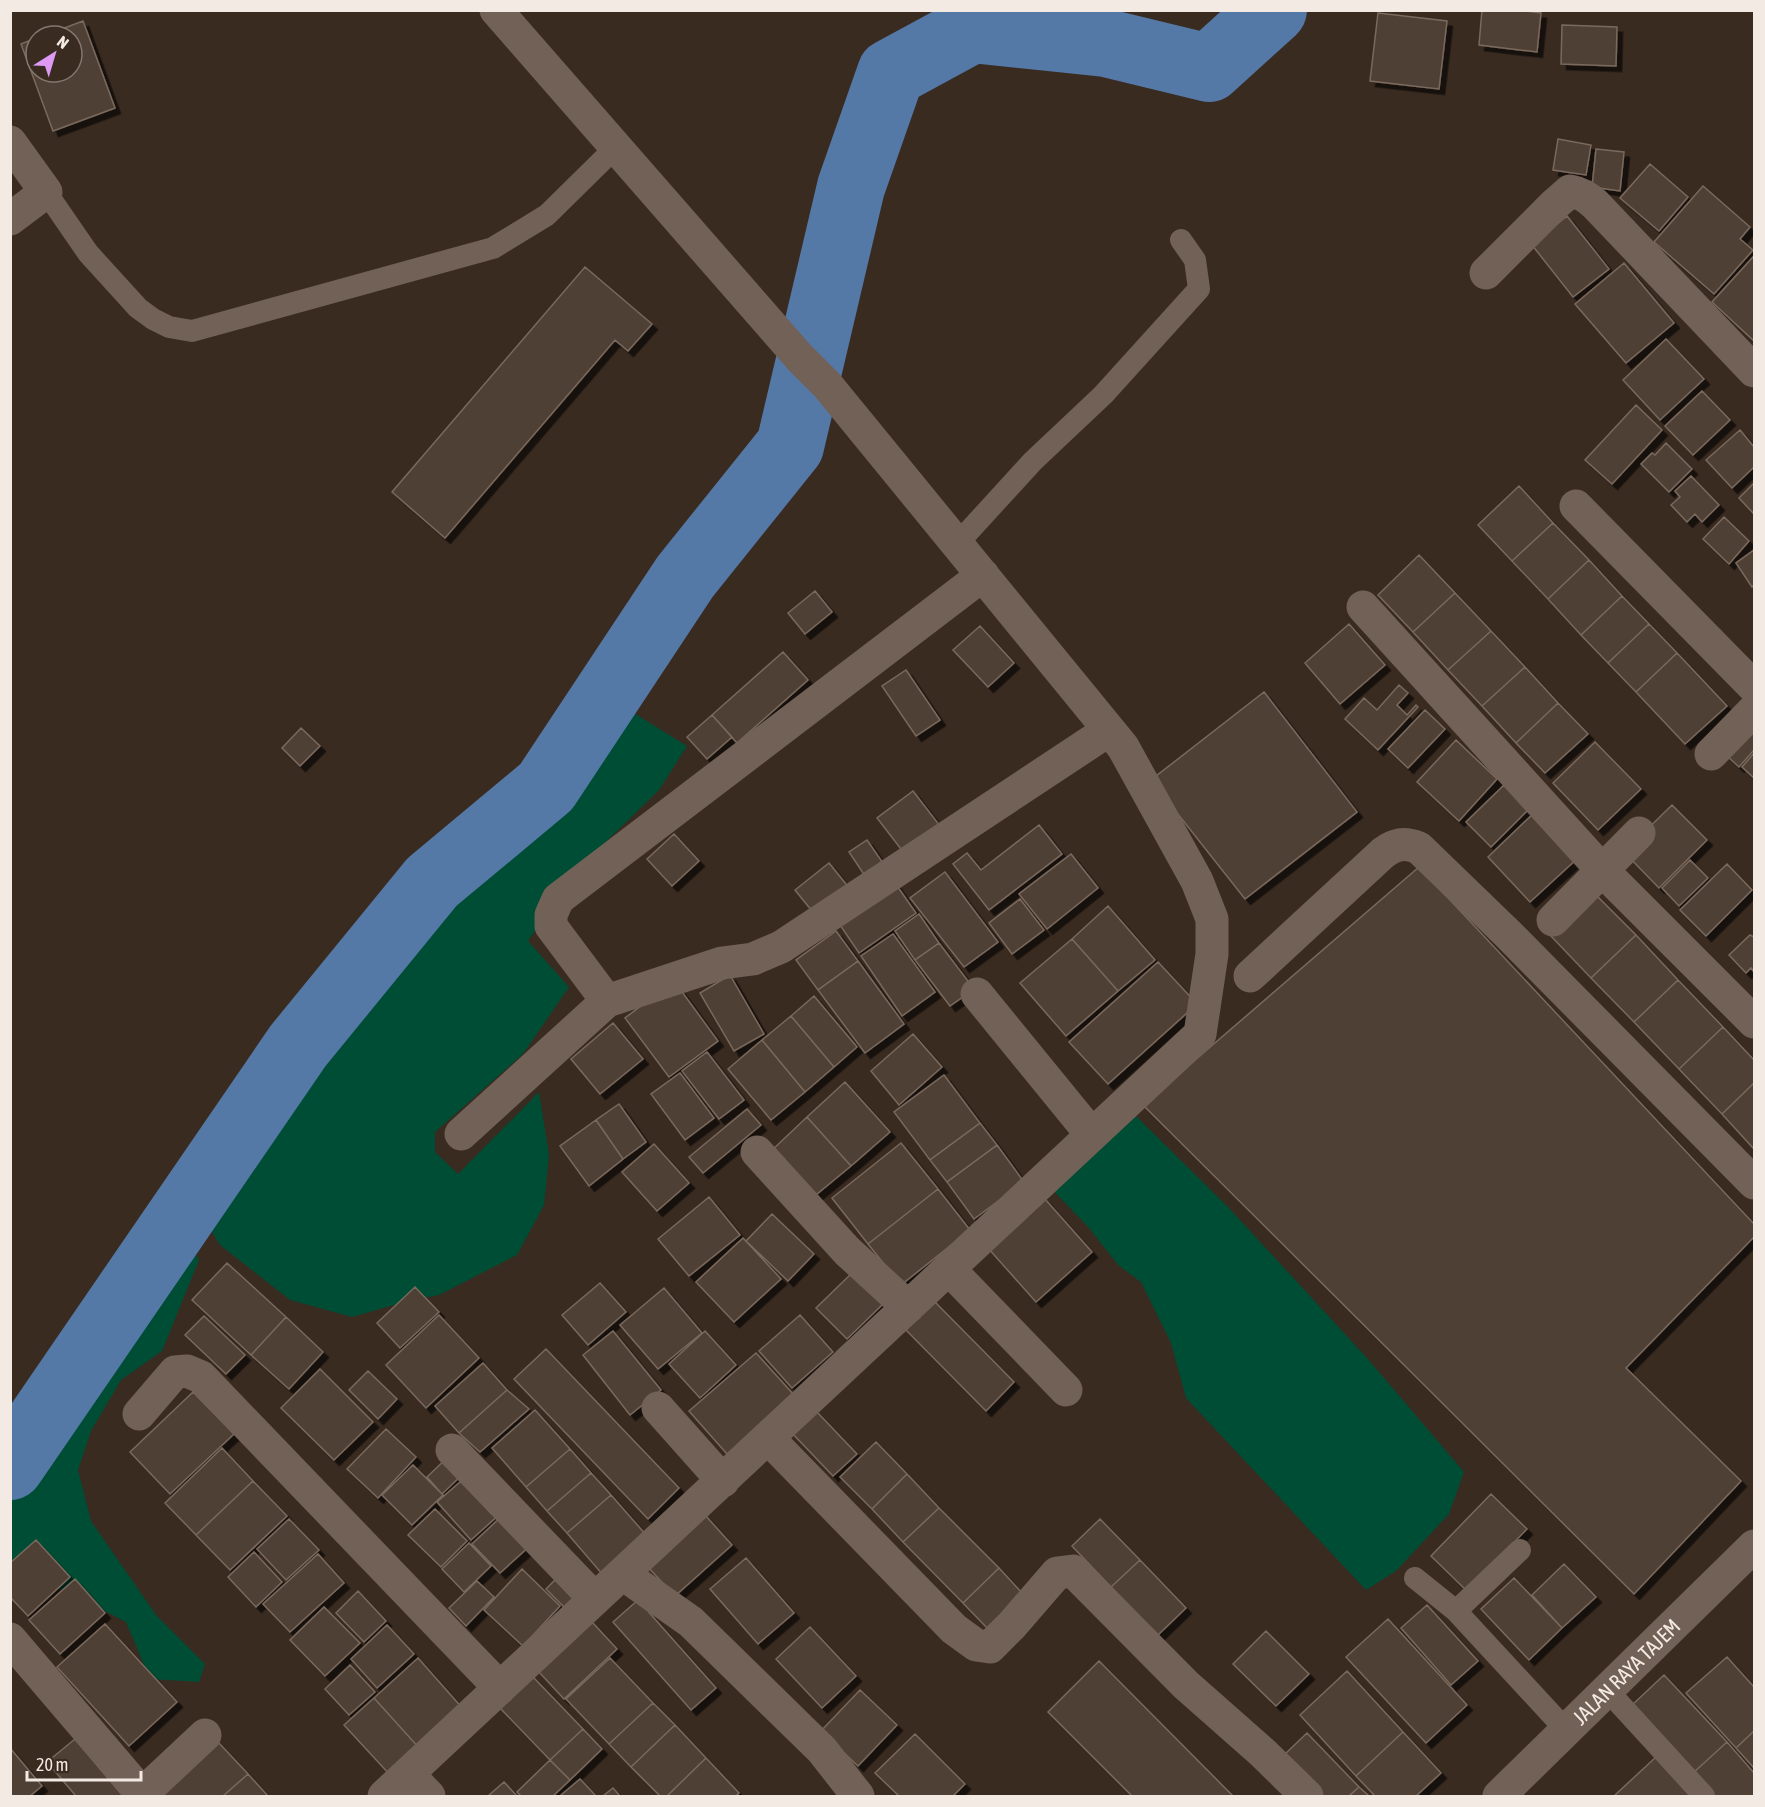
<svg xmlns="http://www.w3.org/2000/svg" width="1765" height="1807" font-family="'Asap Condensed',sans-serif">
<defs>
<filter id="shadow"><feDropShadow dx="5.5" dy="5.5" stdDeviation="0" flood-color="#0009"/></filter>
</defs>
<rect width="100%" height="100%" fill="#3a2b21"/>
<path fill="#004d35" d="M 616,702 L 687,746 L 659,790 L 576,871 L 528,941 L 569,987 L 523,1054 L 435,1132 L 435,1152 L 458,1174 L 539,1092 L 549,1155 L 544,1205 L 517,1255 L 439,1295 L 408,1301 L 352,1317 L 290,1300 L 220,1245 L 205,1221 L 234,1166 L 368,981 L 432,903 L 547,815 L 585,768 Z
M 1134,1114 L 1229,1208 L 1367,1358 L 1464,1472 L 1449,1514 L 1396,1571 L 1366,1590 L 1186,1398 L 1171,1343 L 1141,1282 L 1118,1265 L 1089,1228 L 1047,1184 Z
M 187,1239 L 199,1260 L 162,1351 L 121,1380 L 91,1431 L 78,1470 L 91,1521 L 156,1615 L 205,1664 L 199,1682 L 150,1679 L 126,1622 L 67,1592 L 17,1571 L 11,1578 L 11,1495 Z"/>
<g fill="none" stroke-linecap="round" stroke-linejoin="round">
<path stroke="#5579a7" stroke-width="68" d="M 10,1466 L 298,1046 L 432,882 L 546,787 L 685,577 L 790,446 L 851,187 L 891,73 L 972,29 L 1106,43 L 1209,68 L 1273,10"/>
</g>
<path fill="#4f3f34" stroke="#7a695d" stroke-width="1.5" filter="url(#shadow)" d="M 1482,10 L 1518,10 L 1541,13 L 1537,52 L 1479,45 Z
M 1378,13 L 1447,21 L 1439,89 L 1370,81 Z
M 83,21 L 115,108 L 53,131 L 21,44 L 36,38 L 36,72 L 72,72 L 72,36 L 43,36 Z
M 1562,25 L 1617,27 L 1616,66 L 1561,64 Z
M 1558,139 L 1591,145 L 1586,175 L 1553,170 Z
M 1596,149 L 1624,152 L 1620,191 L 1592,187 Z
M 1650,164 L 1688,197 L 1659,231 L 1620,198 Z
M 1703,186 L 1750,227 L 1740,239 L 1753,250 L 1714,294 L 1654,242 Z
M 1567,216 L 1609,269 L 1573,297 L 1532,245 Z
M 1754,256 L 1754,341 L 1712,302 Z
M 1624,263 L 1674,323 L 1626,363 L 1575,304 Z
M 585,267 L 652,324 L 628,351 L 615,340 L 445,538 L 392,492 Z
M 1666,339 L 1704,379 L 1660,420 L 1623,380 Z
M 1702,391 L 1730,420 L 1693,455 L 1665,426 Z
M 1636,405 L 1662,430 L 1612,484 L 1585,460 Z
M 1740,430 L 1754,447 L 1754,467 L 1732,488 L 1706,460 Z
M 1666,443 L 1692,469 L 1669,492 L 1641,464 L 1652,453 L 1655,455 Z
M 1691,476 L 1719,505 L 1702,522 L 1695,514 L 1687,522 L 1671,505 L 1680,497 L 1675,491 Z
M 1754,483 L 1754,514 L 1739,498 Z
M 1519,486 L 1553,523 L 1512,561 L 1478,525 Z
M 1724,517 L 1749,541 L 1729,564 L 1703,539 Z
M 1553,523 L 1589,560 L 1548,599 L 1512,561 Z
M 1754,550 L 1754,585 L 1752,587 L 1736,563 Z
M 1419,555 L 1455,593 L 1413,632 L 1378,595 Z
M 1589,560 L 1622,596 L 1581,635 L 1548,599 Z
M 815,591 L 832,612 L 805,634 L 788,613 Z
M 1455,593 L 1491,631 L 1448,670 L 1413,632 Z
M 1622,596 L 1649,624 L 1608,663 L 1581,635 Z
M 1349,624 L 1385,665 L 1340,704 L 1305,663 Z
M 1649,624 L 1677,653 L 1636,692 L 1608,663 Z
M 980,626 L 1014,663 L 988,687 L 953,650 Z
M 1491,631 L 1525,667 L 1482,706 L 1448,670 Z
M 783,652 L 808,680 L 737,743 L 712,715 Z
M 1677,653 L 1727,706 L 1685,744 L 1636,692 Z
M 1525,667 L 1558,703 L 1516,743 L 1482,706 Z
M 906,670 L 940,720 L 916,736 L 882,686 Z
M 1399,685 L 1408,693 L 1397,705 L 1407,715 L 1416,705 L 1418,707 L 1378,750 L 1345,719 L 1364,698 L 1377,710 Z
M 1264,692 L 1357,812 L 1245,899 L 1151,780 Z
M 1558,703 L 1588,734 L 1545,773 L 1516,743 Z
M 1425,710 L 1445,729 L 1408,768 L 1388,749 Z
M 712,715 L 732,737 L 707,759 L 687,737 Z
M 1754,720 L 1754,750 L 1739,767 L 1724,753 Z
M 301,728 L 320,746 L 300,766 L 282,748 Z
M 1456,740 L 1497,779 L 1459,821 L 1417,782 Z
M 1595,742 L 1641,789 L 1598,830 L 1553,783 Z
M 1754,753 L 1754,778 L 1742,767 Z
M 1504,785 L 1528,810 L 1491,847 L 1466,822 Z
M 913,791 L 940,826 L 904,853 L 877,818 Z
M 1672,805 L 1707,840 L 1659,888 L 1624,852 Z
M 1536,811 L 1579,857 L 1530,902 L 1488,857 Z
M 1039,825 L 1062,854 L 989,910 L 953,864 L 967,853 L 981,870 Z
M 674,834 L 699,861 L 672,886 L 647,859 Z
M 867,840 L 885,866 L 867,879 L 849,852 Z
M 1071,854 L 1098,888 L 1047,929 L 1019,894 Z
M 1690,860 L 1708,878 L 1679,906 L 1662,888 Z
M 829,863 L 850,889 L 816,916 L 795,890 Z
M 1727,864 L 1752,890 L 1706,936 L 1680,910 Z
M 1419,867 L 1754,1224 L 1754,1237 L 1626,1368 L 1741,1481 L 1634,1594 L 1143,1105 Z
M 945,872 L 998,942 L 964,967 L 910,898 Z
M 895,883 L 916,913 L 859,953 L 838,922 Z
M 1594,893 L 1636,935 L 1591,978 L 1550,935 Z
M 1020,899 L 1044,930 L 1012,954 L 989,923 Z
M 1108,906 L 1155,960 L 1118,991 L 1072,939 Z
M 919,914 L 939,943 L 915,960 L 895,931 Z
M 836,931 L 858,961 L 818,990 L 796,960 Z
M 893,934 L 935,992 L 902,1016 L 861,956 Z
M 1636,935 L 1678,980 L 1634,1022 L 1591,978 Z
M 1750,935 L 1754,937 L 1754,972 L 1751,968 L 1746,973 L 1729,955 Z
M 1072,939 L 1118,991 L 1066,1036 L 1020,983 Z
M 939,943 L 974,989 L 950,1006 L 915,960 Z
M 858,961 L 904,1024 L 865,1053 L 818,990 Z
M 1158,962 L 1197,1004 L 1108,1084 L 1069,1042 Z
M 730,975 L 764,1034 L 734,1051 L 700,993 Z
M 1678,980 L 1723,1027 L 1679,1069 L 1634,1022 Z
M 674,981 L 718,1041 L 669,1077 L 625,1018 Z
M 814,996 L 857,1047 L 834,1067 L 791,1016 Z
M 791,1016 L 834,1067 L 805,1092 L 762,1040 Z
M 613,1023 L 643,1059 L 600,1094 L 571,1059 Z
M 1723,1027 L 1754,1060 L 1754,1083 L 1722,1114 L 1679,1069 Z
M 913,1034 L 942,1067 L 899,1105 L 871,1071 Z
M 762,1040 L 805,1092 L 771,1120 L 728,1069 Z
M 707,1052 L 744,1100 L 719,1119 L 682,1071 Z
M 680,1073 L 714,1118 L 685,1140 L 651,1094 Z
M 944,1075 L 980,1123 L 930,1160 L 894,1112 Z
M 845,1082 L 890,1132 L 851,1166 L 807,1117 Z
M 1754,1083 L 1754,1149 L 1722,1114 Z
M 619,1104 L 646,1142 L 623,1159 L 596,1120 Z
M 747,1109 L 761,1125 L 703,1173 L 689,1157 Z
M 807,1117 L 851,1166 L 811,1199 L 769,1153 Z
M 596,1120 L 623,1159 L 589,1186 L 560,1146 Z
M 980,1123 L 997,1145 L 947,1182 L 930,1160 Z
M 901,1143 L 938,1189 L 868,1244 L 832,1198 Z
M 654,1144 L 689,1183 L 657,1211 L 622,1172 Z
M 997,1145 L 1024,1182 L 974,1219 L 947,1182 Z
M 938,1189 L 970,1230 L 901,1285 L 868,1244 Z
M 709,1197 L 740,1235 L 689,1276 L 658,1239 Z
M 1044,1198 L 1092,1252 L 1036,1302 L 988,1248 Z
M 772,1214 L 814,1254 L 788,1281 L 746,1241 Z
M 743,1238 L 781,1279 L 734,1322 L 696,1282 Z
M 227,1263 L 286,1317 L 251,1355 L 192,1300 Z
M 853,1272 L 883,1304 L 847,1339 L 816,1308 Z
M 600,1283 L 626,1312 L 588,1345 L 562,1315 Z
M 415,1287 L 439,1312 L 400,1348 L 377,1323 Z
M 664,1288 L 702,1333 L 658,1369 L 620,1325 Z
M 933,1300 L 1014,1382 L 986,1411 L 904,1328 Z
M 439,1315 L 479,1358 L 426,1408 L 386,1365 Z
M 800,1315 L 833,1352 L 792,1388 L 759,1351 Z
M 204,1316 L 245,1355 L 226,1374 L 185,1335 Z
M 286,1317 L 323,1352 L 289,1389 L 251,1355 Z
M 613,1331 L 661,1390 L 630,1415 L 583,1355 Z
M 705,1331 L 736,1365 L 700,1398 L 669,1364 Z
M 546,1349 L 679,1488 L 648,1519 L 514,1379 Z
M 756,1353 L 794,1395 L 727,1454 L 689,1411 Z
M 483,1363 L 507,1390 L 459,1433 L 435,1406 Z
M 320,1369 L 373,1422 L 334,1460 L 281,1408 Z
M 368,1371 L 397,1399 L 378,1419 L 349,1390 Z
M 507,1390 L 529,1409 L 480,1452 L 459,1433 Z
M 193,1392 L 234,1434 L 170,1494 L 130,1452 Z
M 535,1410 L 570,1449 L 526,1487 L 492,1448 Z
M 815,1410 L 857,1454 L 833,1476 L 791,1432 Z
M 386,1429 L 416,1457 L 378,1498 L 347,1469 Z
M 876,1442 L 907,1474 L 872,1509 L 840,1477 Z
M 222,1448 L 253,1481 L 196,1535 L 165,1503 Z
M 570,1449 L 591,1473 L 547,1511 L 526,1487 Z
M 450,1455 L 466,1471 L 442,1494 L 427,1477 Z
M 413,1465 L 443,1495 L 412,1525 L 382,1495 Z
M 591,1473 L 611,1495 L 567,1533 L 547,1511 Z
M 907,1474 L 939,1508 L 903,1542 L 872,1509 Z
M 467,1476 L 501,1513 L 471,1540 L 437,1502 Z
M 253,1481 L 287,1516 L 230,1570 L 196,1535 Z
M 1491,1494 L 1527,1529 L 1467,1591 L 1431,1556 Z
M 611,1495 L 647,1536 L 603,1575 L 567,1533 Z
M 939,1508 L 999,1568 L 963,1603 L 903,1542 Z
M 435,1509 L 467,1541 L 441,1567 L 408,1535 Z
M 704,1514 L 732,1545 L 675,1596 L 646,1565 Z
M 503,1515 L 532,1544 L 500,1573 L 472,1544 Z
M 289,1519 L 319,1550 L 286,1580 L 257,1549 Z
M 1100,1519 L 1140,1560 L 1111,1587 L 1072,1546 Z
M 36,1540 L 70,1577 L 28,1616 L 10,1597 L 10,1563 Z
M 469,1543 L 491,1566 L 464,1592 L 442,1569 Z
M 254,1552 L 282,1582 L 256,1607 L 228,1577 Z
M 318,1554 L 344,1583 L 290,1632 L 263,1604 Z
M 746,1558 L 794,1613 L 758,1644 L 710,1589 Z
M 1140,1560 L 1186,1608 L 1158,1635 L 1111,1587 Z
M 1564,1564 L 1596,1597 L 1562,1628 L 1532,1595 Z
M 999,1568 L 1023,1594 L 987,1628 L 963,1603 Z
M 522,1569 L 560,1606 L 523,1646 L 484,1610 Z
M 562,1573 L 581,1592 L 565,1608 L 546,1589 Z
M 1514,1578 L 1562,1628 L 1529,1660 L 1481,1609 Z
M 75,1579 L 105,1613 L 60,1654 L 29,1620 Z
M 477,1581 L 494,1597 L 466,1626 L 449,1608 Z
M 358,1591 L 386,1621 L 364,1642 L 336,1613 Z
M 638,1600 L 716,1688 L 691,1710 L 613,1622 Z
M 1427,1605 L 1478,1661 L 1451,1685 L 1401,1628 Z
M 324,1607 L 360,1643 L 325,1676 L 290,1640 Z
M 1388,1619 L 1467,1705 L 1426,1743 L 1346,1657 Z
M 592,1622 L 617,1649 L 564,1699 L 539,1672 Z
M 105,1624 L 177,1702 L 129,1746 L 57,1667 Z
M 387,1625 L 414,1654 L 377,1688 L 351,1659 Z
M 810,1627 L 856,1676 L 822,1708 L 776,1659 Z
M 1266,1631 L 1309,1674 L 1276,1706 L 1233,1664 Z
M 1727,1657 L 1754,1687 L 1754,1731 L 1736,1748 L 1686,1693 Z
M 418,1658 L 464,1710 L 420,1749 L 374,1698 Z
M 610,1658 L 653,1703 L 609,1744 L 566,1699 Z
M 1099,1661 L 1233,1796 L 1132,1796 L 1048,1712 Z
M 350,1665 L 375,1692 L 349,1715 L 325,1689 Z
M 1347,1671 L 1403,1732 L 1356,1776 L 1300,1715 Z
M 1664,1675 L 1727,1742 L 1693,1773 L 1630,1707 Z
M 533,1677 L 583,1729 L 550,1760 L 500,1708 Z
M 860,1690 L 897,1725 L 858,1766 L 821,1731 Z
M 374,1698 L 420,1749 L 391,1776 L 344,1725 Z
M 653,1703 L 675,1725 L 631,1767 L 609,1744 Z
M 675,1725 L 706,1758 L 667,1796 L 660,1796 L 631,1767 Z
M 583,1729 L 602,1749 L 570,1780 L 550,1760 Z
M 1754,1731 L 1754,1768 L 1736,1748 Z
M 1403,1732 L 1441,1773 L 1416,1796 L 1375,1796 L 1356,1776 Z
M 1307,1733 L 1359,1787 L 1349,1796 L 1321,1796 L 1283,1756 Z
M 915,1734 L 965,1784 L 953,1796 L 899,1796 L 875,1773 Z
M 75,1739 L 123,1796 L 76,1796 L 47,1762 Z
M 217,1741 L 248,1774 L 223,1796 L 155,1796 Z
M 1727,1742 L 1754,1773 L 1754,1796 L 1714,1796 L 1693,1773 Z
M 10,1748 L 42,1786 L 30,1796 L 10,1796 Z
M 1656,1757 L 1693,1796 L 1614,1796 Z
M 706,1758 L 739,1793 L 736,1796 L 667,1796 Z
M 550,1760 L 570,1780 L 553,1796 L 521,1796 L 517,1792 Z
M 248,1774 L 267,1795 L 266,1796 L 223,1796 Z
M 580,1779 L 596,1796 L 560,1796 Z
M 504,1782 L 517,1796 L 488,1796 Z
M 1359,1787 L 1369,1796 L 1349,1796 Z
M 613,1788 L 620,1796 L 603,1796 Z"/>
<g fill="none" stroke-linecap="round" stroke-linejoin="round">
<path stroke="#726156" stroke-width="22" d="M 46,192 L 88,253 L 138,308 L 153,319 L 169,327 L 192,331 L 493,248 L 547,215 L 616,147
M 958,543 L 1033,461 L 1103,395 L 1199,289 L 1195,260 L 1181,240
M 1415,1578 L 1456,1611 L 1566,1730
M 1456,1611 L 1520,1550
M 1607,1690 L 1704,1796"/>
<path stroke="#726156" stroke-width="33" d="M 10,142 L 46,192 L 10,219
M 1486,273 L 1554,205 L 1570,191 C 1581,193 1587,197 1595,204 L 1754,371
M 1576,506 L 1754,687
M 1363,607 L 1602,870 L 1754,1022
M 1711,754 L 1754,710
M 1553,920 L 1639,833
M 1250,976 L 1383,853 C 1395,844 1404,842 1419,848 L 1509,935 L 1754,1183
M 977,994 L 1092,1135
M 607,1001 L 551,926 L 551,915 L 558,899 L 983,575
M 461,1134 L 607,1001 L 722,963 L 753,959 L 781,947 L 1109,730
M 757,1152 L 847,1251 L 908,1307
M 949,1269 L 1066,1390
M 658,1408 L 723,1481
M 139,1414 L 175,1372 L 187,1371 L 201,1377 L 500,1688
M 768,1438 L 954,1629 L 976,1645 L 990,1647 L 1012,1625 L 1057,1573 L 1073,1571 L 1186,1685 L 1263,1753 L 1307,1796
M 452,1450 L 595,1599
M 623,1574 L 691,1622 L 822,1750 L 858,1796
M 10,1639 L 144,1796
M 408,1774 L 429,1796
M 142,1794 L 205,1735
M 384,1796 L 1200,1034 L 1212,954 L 1212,919 L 1197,881 L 1123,747 L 827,385 L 800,358 L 496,10"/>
<path stroke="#726156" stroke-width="33" id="s1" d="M 1499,1796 L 1754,1546"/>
</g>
<g text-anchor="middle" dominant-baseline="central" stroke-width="4.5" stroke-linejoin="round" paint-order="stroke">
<g font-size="21" fill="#f4eae4" stroke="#3a2b21">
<text stroke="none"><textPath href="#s1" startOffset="178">JALAN RAYA TAJEM</textPath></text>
</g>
</g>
<rect width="1765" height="1807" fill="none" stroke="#f4eae4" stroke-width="24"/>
<g transform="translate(54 54) rotate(37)"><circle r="28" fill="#3a2b21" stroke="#84776f" stroke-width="1.5"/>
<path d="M0-4.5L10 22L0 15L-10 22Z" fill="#dd99f3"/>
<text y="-9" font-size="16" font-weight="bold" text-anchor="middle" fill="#f4eae4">N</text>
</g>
<path d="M27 1771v9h114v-9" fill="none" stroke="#f4eae4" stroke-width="3"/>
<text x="36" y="1771" font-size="18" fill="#f4eae4" stroke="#3a2b21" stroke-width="4.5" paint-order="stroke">20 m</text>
</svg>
